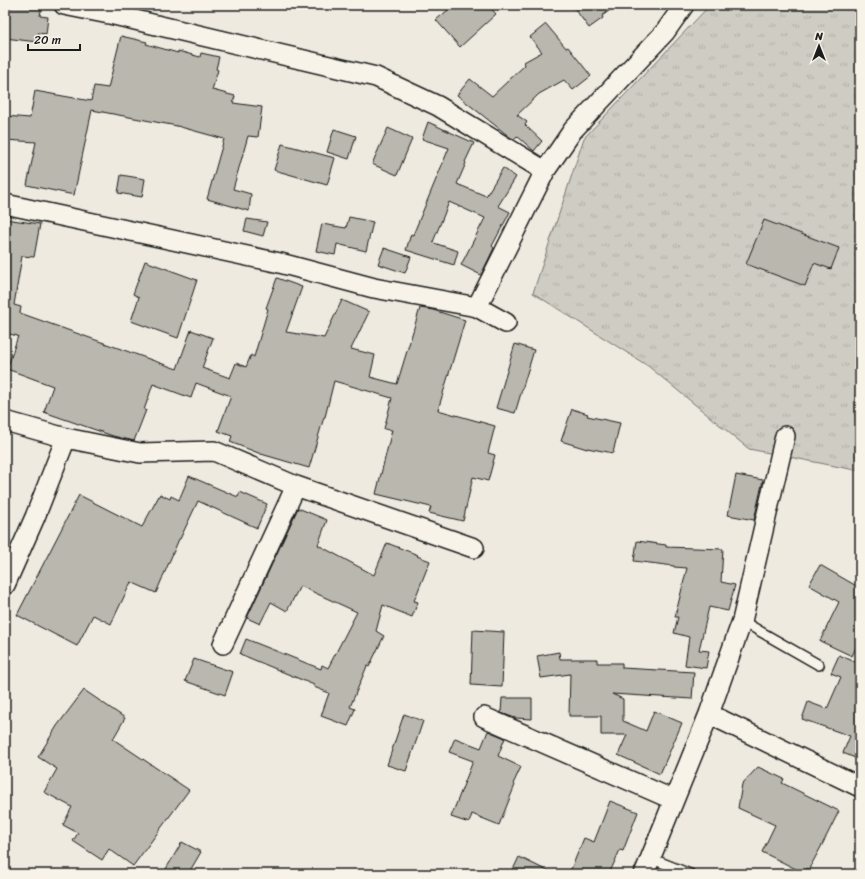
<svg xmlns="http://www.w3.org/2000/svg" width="865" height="879" font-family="Sriracha,sans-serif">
<defs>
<pattern id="grass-tufts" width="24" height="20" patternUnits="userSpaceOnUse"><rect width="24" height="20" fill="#cfccc3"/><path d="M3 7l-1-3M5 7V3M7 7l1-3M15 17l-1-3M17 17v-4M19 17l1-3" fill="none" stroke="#b1afa7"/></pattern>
</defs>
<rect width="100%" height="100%" fill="#eeeae0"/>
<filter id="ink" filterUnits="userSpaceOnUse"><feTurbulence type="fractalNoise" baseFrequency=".025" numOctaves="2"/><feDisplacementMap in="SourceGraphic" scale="8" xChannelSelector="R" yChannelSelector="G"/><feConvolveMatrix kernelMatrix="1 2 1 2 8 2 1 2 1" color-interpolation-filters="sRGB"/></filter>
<g filter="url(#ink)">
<path fill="url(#grass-tufts)" stroke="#767470" d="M 710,5 L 860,5 L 860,471 L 749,449 L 648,366 L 533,293 L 584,138 Z"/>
<path fill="#bab7af" stroke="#1c1c1c" d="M 5,5 L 42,5 L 40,16 L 48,17 L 46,34 L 38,33 L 37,42 L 5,38 Z
M 454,5 L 488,5 L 496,14 L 460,47 L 436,20 Z
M 572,5 L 617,5 L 602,16 L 603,18 L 589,28 Z
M 546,24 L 566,48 L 568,47 L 591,76 L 573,90 L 564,80 L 539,94 L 517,115 L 527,122 L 525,125 L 542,141 L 534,151 L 517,136 L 514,139 L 511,138 L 457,95 L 470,79 L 492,96 L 525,65 L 524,62 L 542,52 L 530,37 Z
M 121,36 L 147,42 L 146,44 L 178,53 L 178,51 L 200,57 L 201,53 L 219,57 L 216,69 L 218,70 L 212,90 L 235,96 L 233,103 L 262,107 L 258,137 L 248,136 L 233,189 L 251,194 L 249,211 L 207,199 L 224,139 L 177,126 L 92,110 L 74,195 L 27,185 L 36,142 L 5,140 L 5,116 L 30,118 L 35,91 L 91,101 L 94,86 L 108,88 Z
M 428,122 L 474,143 L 465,162 L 466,163 L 457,184 L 486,196 L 503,168 L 516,177 L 498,206 L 510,212 L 492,246 L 494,248 L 481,275 L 461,265 L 485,218 L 449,202 L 433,242 L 434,243 L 458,251 L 454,265 L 406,250 L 411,234 L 413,235 L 449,148 L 422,139 Z
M 388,128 L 412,139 L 397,175 L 372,164 Z
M 334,129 L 356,136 L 349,159 L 327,152 Z
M 282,144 L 335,158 L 327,185 L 274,170 Z
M 121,175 L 145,179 L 142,197 L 118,193 Z
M 349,217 L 373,222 L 366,251 L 337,244 L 335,255 L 316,251 L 322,224 L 346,228 Z
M 5,219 L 40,224 L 34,257 L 22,256 L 14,305 L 21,307 L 20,313 L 177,369 L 191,330 L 213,338 L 202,368 L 230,378 L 236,363 L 246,367 L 251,355 L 254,357 L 268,309 L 266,308 L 277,278 L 302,287 L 286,332 L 324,338 L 342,300 L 369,312 L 351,349 L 375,355 L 370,377 L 397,384 L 420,308 L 433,310 L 465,320 L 438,410 L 495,426 L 488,453 L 495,455 L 488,481 L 473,477 L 463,521 L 429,513 L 431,507 L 376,494 L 392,430 L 384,429 L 392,398 L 334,381 L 325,417 L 324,417 L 309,468 L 261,454 L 230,442 L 232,436 L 218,431 L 231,396 L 196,383 L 191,398 L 153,384 L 144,410 L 146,410 L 134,441 L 113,436 L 44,412 L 53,386 L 7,369 L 18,336 L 5,333 L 5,263 L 7,247 L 5,247 Z
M 247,219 L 267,222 L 263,236 L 244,231 Z
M 764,220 L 839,248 L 831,269 L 814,263 L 805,286 L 746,264 Z
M 384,248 L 411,257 L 405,273 L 378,264 Z
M 145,261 L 197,280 L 178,338 L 131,321 L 139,297 L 133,294 Z
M 515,344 L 534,350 L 515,413 L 496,408 Z
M 572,409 L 588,414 L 587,416 L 620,423 L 613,453 L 587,448 L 587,449 L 561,441 Z
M 736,475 L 763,480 L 754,520 L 728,515 Z
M 189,476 L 238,497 L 240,492 L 267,504 L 257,528 L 198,501 L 180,539 L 179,539 L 156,593 L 131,582 L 111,624 L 93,615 L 77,646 L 17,615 L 79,495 L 142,527 L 160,494 L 170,499 L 171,496 L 179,500 Z
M 298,508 L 327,520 L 318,545 L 374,575 L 387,543 L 418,555 L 417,556 L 430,561 L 414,601 L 418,602 L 412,617 L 383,605 L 376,631 L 384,636 L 369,667 L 367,666 L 350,707 L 355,709 L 348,726 L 321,716 L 329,693 L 314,687 L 314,685 L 240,654 L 246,639 L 321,669 L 322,665 L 328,668 L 357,612 L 300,586 L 287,611 L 271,602 L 260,624 L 247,618 Z
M 637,541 L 666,545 L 666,547 L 723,549 L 721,582 L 735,585 L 728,611 L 709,607 L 699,650 L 709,651 L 706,668 L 685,665 L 689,637 L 674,633 L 678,617 L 675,617 L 687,568 L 674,567 L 674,566 L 634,561 Z
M 820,565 L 860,588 L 860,639 L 852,656 L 820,641 L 839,602 L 809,585 Z
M 473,630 L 504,632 L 502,687 L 471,685 Z
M 559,652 L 560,659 L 597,659 L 597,663 L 622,663 L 622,668 L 694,672 L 692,699 L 612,694 L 623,699 L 623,721 L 646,731 L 654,711 L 682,723 L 660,774 L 618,755 L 627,735 L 601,735 L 601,716 L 569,716 L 570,674 L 541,678 L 537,656 Z
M 839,655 L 860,664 L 860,760 L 843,753 L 850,736 L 802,719 L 808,702 L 827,709 L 841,677 L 831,673 Z
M 194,659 L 233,672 L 225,695 L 185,681 Z
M 84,690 L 125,718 L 113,739 L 189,790 L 133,866 L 109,849 L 102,860 L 73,841 L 78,833 L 63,825 L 72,807 L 44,792 L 57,769 L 38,757 L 57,726 Z
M 502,698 L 532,698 L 532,719 L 515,718 L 501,713 Z
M 404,714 L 423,721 L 406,771 L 387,765 Z
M 488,731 L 505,738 L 498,756 L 521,767 L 513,784 L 515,785 L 499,825 L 472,814 L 469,823 L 451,817 L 473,761 L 449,752 L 455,738 L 481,748 Z
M 758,767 L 784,779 L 782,783 L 839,811 L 822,845 L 809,869 L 807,868 L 804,873 L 762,852 L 775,825 L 738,808 L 742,784 Z
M 610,801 L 638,812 L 623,851 L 620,850 L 609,874 L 569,874 L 584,838 L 594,842 Z
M 182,842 L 201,852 L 188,874 L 163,874 Z
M 519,857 L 554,874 L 511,874 Z"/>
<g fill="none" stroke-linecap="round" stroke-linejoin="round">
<defs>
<path id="lane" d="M 742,621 L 819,665
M 650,858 L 690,874"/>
<path id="street" d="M 64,5 L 114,15 L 376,77 L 438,106 L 545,171
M 5,204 L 280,263 L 374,288 L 477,307 L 506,323
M 477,307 L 545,171 L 573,130 L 665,32 L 684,5
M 5,421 L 66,438 L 140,453 L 214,451 L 296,486 L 474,548
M 5,585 L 35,517 L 66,438
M 223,644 L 296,486
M 709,714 L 860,787
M 484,717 L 674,800
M 644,874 L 709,714 L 742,621 L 785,436"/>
</defs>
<use href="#lane" stroke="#1c1c1c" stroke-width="12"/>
<use href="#street" stroke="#1c1c1c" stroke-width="22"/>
<use href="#lane" stroke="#f7f3e8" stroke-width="9"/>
<use href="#street" stroke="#f7f3e8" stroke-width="19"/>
</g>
</g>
<rect width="865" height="879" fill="none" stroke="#f7f3e8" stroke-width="20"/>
<rect x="10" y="10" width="845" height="859" fill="none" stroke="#1c1c1c" stroke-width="1.5" filter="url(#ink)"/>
<g transform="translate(819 46)" stroke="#f7f3e8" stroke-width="3" paint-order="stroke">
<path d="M0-3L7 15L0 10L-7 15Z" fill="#1c1c1c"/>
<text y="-6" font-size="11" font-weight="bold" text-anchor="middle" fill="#1c1c1c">N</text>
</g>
<path d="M28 44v6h52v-6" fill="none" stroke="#1c1c1c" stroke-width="2"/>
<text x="34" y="44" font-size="12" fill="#1c1c1c" stroke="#f7f3e8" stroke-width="3" paint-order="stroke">20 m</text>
</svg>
